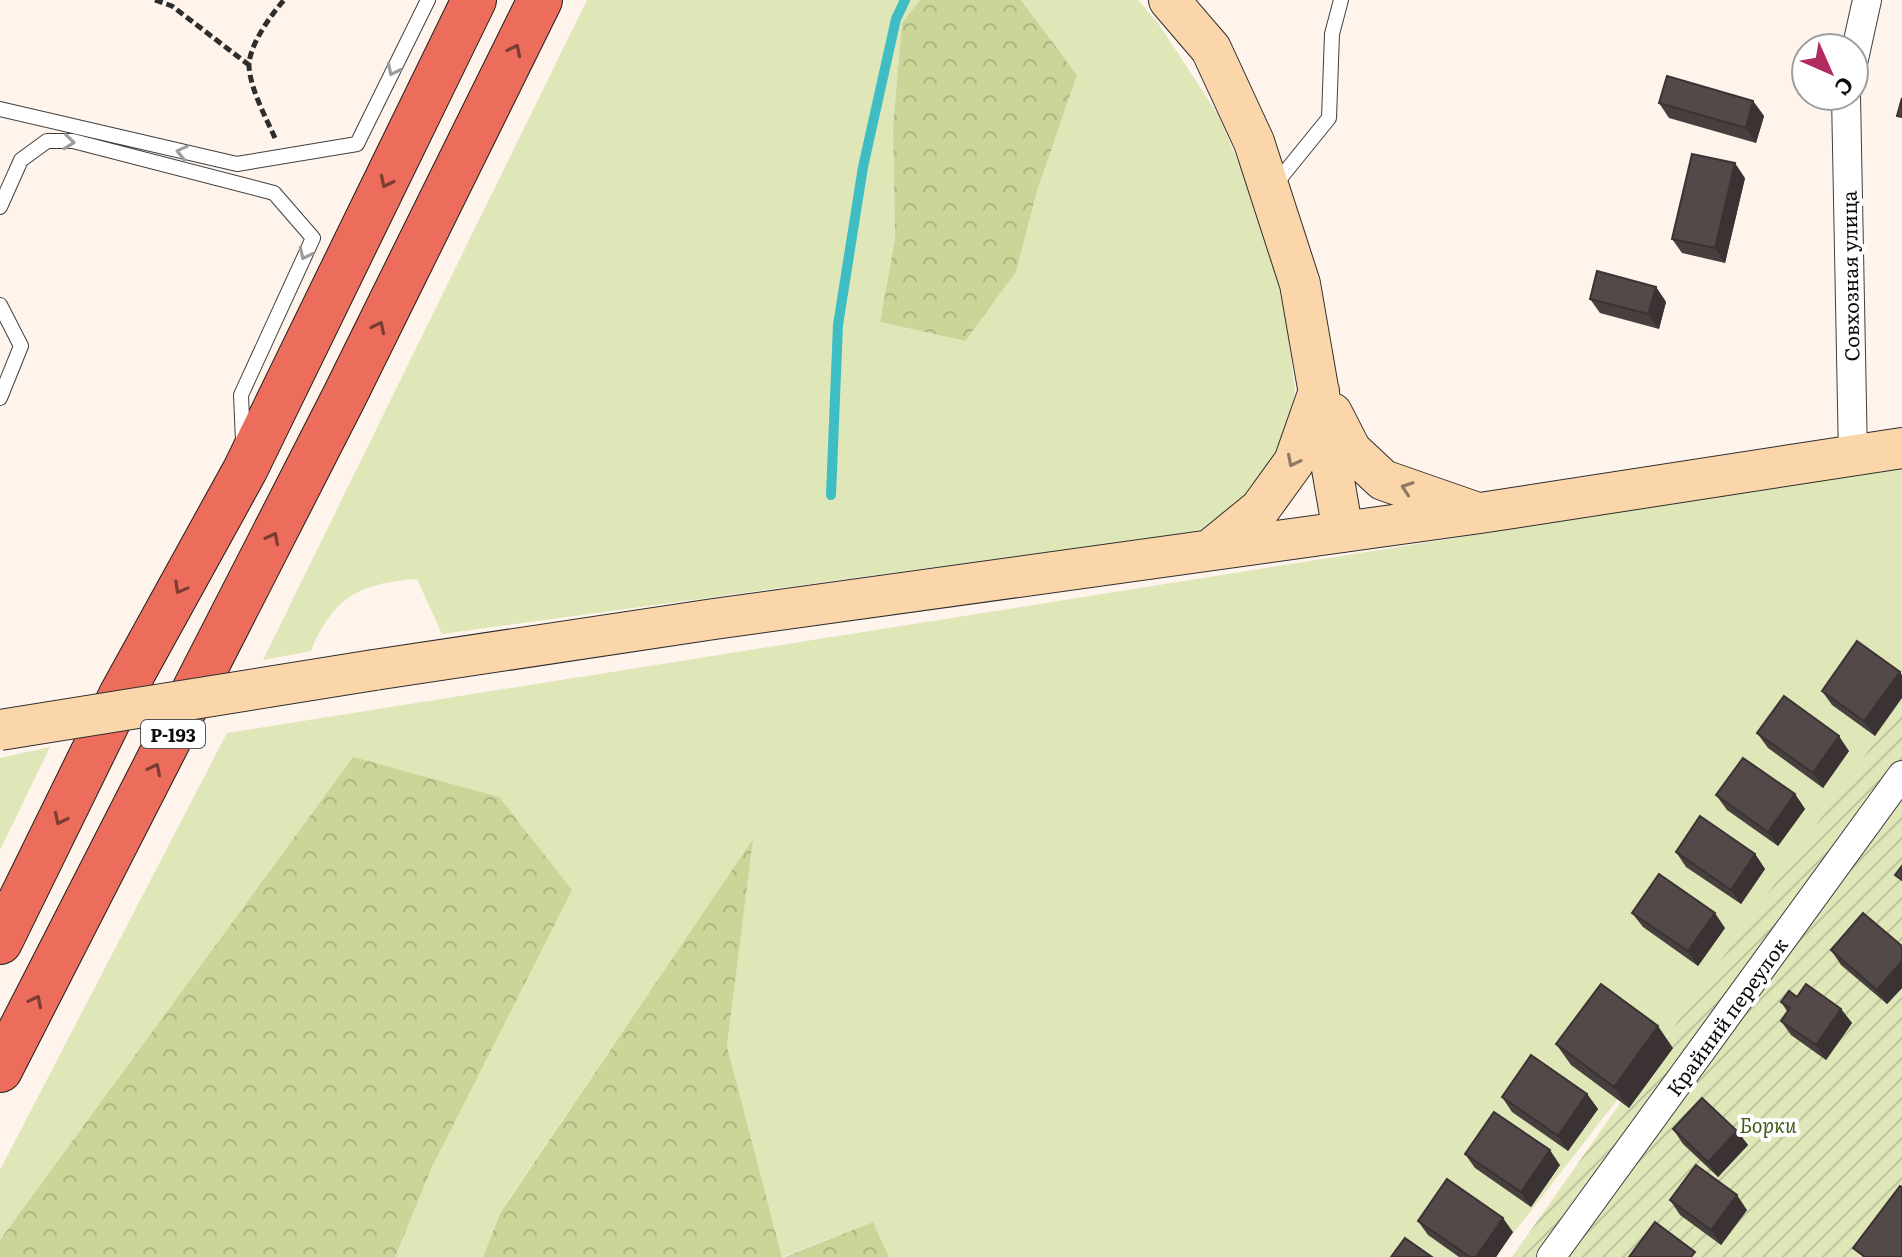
<svg xmlns="http://www.w3.org/2000/svg" width="1902" height="1257" font-family="Literata,serif">
<defs>
<pattern id="forest-crowns" width="20" height="18" patternUnits="userSpaceOnUse" patternTransform="scale(2)"><rect width="20" height="18" fill="#c9d698"/><path d="M2 6a3 3 0 1 1 6 0M12 15a3 3 0 1 1 6 0" fill="none" stroke="#abb682"/></pattern>
<pattern id="garden-furrows" width="10" height="10" patternUnits="userSpaceOnUse" patternTransform="scale(2)"><rect width="10" height="10" fill="#dfe6b8"/><path d="M-1 1l2-2M0 10L10 0M9 11l2-2" fill="none" stroke="#bec49d"/></pattern>
</defs>
<rect width="100%" height="100%" fill="#fef4ec"/>
<path fill="#dfe6b8" d="M 587,0 L 920,0 L 902,24 L 893,126 L 895,239 L 880,322 L 964,341 L 1016,272 L 1037,191 L 1077,75 L 1021,0 L 1138,0 L 1158,23 L 1219,116 L 1257,207 L 1284,302 L 1295,390 L 1290,435 L 1277,469 L 1215,529 L 442,634 L 417,579 C 360,583 333,597 311,651 L 263,660 Z
M 1902,467 L 1902,740 L 1816,844 L 1495,1257 L 889,1257 L 873,1222 L 782,1257 L 727,1046 L 752,841 L 500,1212 L 483,1257 L 395,1257 L 433,1165 L 353,757 L 0,1240 L 0,1170 L 227,733 Z
M 50,747 L 0,850 L 0,758 Z"/>
<path fill="url(#forest-crowns)" d="M 920,0 L 1021,0 L 1077,75 L 1037,191 L 1016,272 L 965,341 L 880,322 L 895,239 L 893,126 L 902,23 Z
M 353,757 L 499,797 L 572,890 L 433,1165 L 395,1257 L 0,1257 L 0,1240 Z
M 753,839 L 727,1046 L 782,1257 L 483,1257 L 500,1213 Z
M 873,1222 L 889,1257 L 784,1257 Z"/>
<path fill="url(#garden-furrows)" d="M 1902,703 L 1902,1257 L 1512,1257 Z"/>
<g fill="none" stroke-linecap="round" stroke-linejoin="round">
<path stroke="#3fbdc5" stroke-width="10" d="M 831,495 L 838,325 L 863,167 L 896,19 L 905,0"/>
<defs>
<path id="lane" d="M 0,109 L 237,164 L 357,144 L 428,0
M 1273,187 L 1329,118 L 1332,34 L 1341,0
M 0,207 L 21,160 L 47,141 L 73,141 L 274,193 L 313,238 L 241,395 L 243,441
M 0,305 L 21,346 L 0,398"/>
<path id="street" d="M 1854,59 L 1867,0
M 1846,96 L 1853,457
M 1551,1257 L 1902,775"/>
<path id="secondary" d="M 1169,0 L 1211,49 L 1254,142 L 1300,284 L 1343,532
M 1332,413 L 1351,450 L 1383,480 L 1472,511
M 1211,549 L 1260,509 L 1294,462 L 1319,391
M 374,670 L 714,619 L 1480,513 L 1902,448"/>
<path id="highway" d="M 0,942 L 121,695 L 245,470 L 474,0
M 0,1070 L 344,397 L 540,0"/>
</defs>
<use href="#lane" stroke="#3f3f3f" stroke-width="16"/>
<use href="#street" stroke="#3f3f3f" stroke-width="30"/>
<use href="#secondary" stroke="#2e2e2e" stroke-width="42"/>
<use href="#highway" stroke="#1d1d1d" stroke-width="46"/>
<path stroke="#2e2e2e" stroke-width="5" stroke-dasharray="8 4" stroke-linecap="butt" d="M 155,0 L 172,6 L 249,65
M 275,138 C 266,118 250,88 249,66 C 249,45 271,15 284,0"/>
<use href="#lane" stroke="#fff" stroke-width="14"/>
<use href="#street" stroke="#fff" stroke-width="28"/>
<use href="#secondary" stroke="#fad6aa" stroke-width="40"/>
<use href="#highway" stroke="#ec6d5c" stroke-width="44"/>
<defs>
<path id="secondary-bridge" d="M 0,730 L 374,670"/>
</defs>
<use href="#secondary-bridge" stroke="#2e2e2e" stroke-width="42" stroke-linecap="butt"/>
<use href="#secondary-bridge" stroke="#fad6aa" stroke-width="40"/>
</g>
<path fill="#483f3f" d="M 1753,101 L 1764,116 L 1756,143 L 1669,118 L 1659,103 Z
M 1745,178 L 1725,263 L 1682,253 L 1672,239 Z
M 1656,287 L 1666,302 L 1659,329 L 1600,313 L 1590,299 Z
M 1902,675 L 1875,736 L 1832,705 L 1822,691 Z
M 1757,733 L 1849,751 L 1823,788 L 1768,748 Z
M 1795,794 L 1805,809 L 1778,846 L 1727,810 L 1716,795 Z
M 1676,852 L 1755,854 L 1765,869 L 1741,904 L 1686,867 Z
M 1632,913 L 1725,928 L 1698,966 L 1643,927 Z
M 1902,946 L 1902,988 L 1887,1004 L 1841,965 L 1831,950 Z
M 1797,997 L 1841,1009 L 1852,1023 L 1826,1060 L 1791,1035 L 1781,1021 L 1787,1011 L 1781,1002 Z
M 1556,1044 L 1673,1048 L 1629,1108 L 1571,1065 Z
M 1587,1094 L 1598,1109 L 1568,1151 L 1512,1112 L 1502,1097 Z
M 1673,1129 L 1737,1131 L 1748,1145 L 1718,1177 L 1683,1144 Z
M 1465,1154 L 1560,1165 L 1531,1207 L 1475,1168 Z
M 1670,1200 L 1747,1210 L 1721,1245 L 1680,1215 Z
M 1418,1221 L 1513,1232 L 1496,1257 L 1459,1257 L 1428,1235 Z"/>
<path fill="#3b3333" d="M 1753,101 L 1764,116 L 1756,143 L 1746,128 Z
M 1735,163 L 1745,178 L 1725,263 L 1715,248 Z
M 1656,287 L 1666,302 L 1659,329 L 1648,314 Z
M 1900,672 L 1902,675 L 1902,698 L 1875,736 L 1864,721 Z
M 1839,736 L 1849,751 L 1823,788 L 1813,773 Z
M 1795,794 L 1805,809 L 1778,846 L 1768,832 Z
M 1755,854 L 1765,869 L 1741,904 L 1731,890 Z
M 1715,913 L 1725,928 L 1698,966 L 1688,951 Z
M 1902,961 L 1902,988 L 1887,1004 L 1877,990 Z
M 1841,1009 L 1852,1023 L 1826,1060 L 1816,1045 Z
M 1658,1026 L 1673,1048 L 1629,1108 L 1614,1087 Z
M 1587,1094 L 1598,1109 L 1568,1151 L 1558,1136 Z
M 1737,1131 L 1748,1145 L 1718,1177 L 1708,1162 Z
M 1550,1150 L 1560,1165 L 1531,1207 L 1521,1192 Z
M 1737,1195 L 1747,1210 L 1721,1245 L 1711,1230 Z
M 1503,1218 L 1513,1232 L 1496,1257 L 1476,1257 Z"/>
<path fill="#544949" stroke="#3b3333" stroke-width="2" d="M 1667,76 L 1753,101 L 1746,128 L 1659,103 Z
M 1902,98 L 1902,117 L 1897,116 Z
M 1692,154 L 1735,163 L 1715,248 L 1672,239 Z
M 1597,271 L 1656,287 L 1648,314 L 1590,299 Z
M 1857,641 L 1900,672 L 1864,721 L 1822,691 Z
M 1784,696 L 1839,736 L 1813,773 L 1757,733 Z
M 1743,758 L 1795,794 L 1768,832 L 1716,795 Z
M 1700,816 L 1755,854 L 1731,890 L 1676,852 Z
M 1902,866 L 1902,880 L 1895,875 Z
M 1659,874 L 1715,913 L 1688,951 L 1632,913 Z
M 1863,913 L 1902,946 L 1902,961 L 1877,990 L 1831,950 Z
M 1601,984 L 1658,1026 L 1614,1087 L 1556,1044 Z
M 1806,984 L 1841,1009 L 1816,1045 L 1781,1021 L 1790,1008 L 1781,1002 L 1789,991 L 1797,997 Z
M 1531,1055 L 1587,1094 L 1558,1136 L 1502,1097 Z
M 1702,1098 L 1737,1131 L 1708,1162 L 1673,1129 Z
M 1494,1112 L 1550,1150 L 1521,1192 L 1465,1154 Z
M 1696,1165 L 1737,1195 L 1711,1230 L 1670,1200 Z
M 1447,1179 L 1503,1218 L 1476,1257 L 1470,1257 L 1418,1221 Z
M 1900,1186 L 1902,1187 L 1902,1257 L 1865,1257 L 1853,1248 Z
M 1655,1222 L 1695,1252 L 1691,1257 L 1629,1257 Z
M 1405,1238 L 1432,1257 L 1391,1257 Z"/>
<defs><path id="oneway-chevron" d="M-2-3.5L2.5 0L-2 3.5" fill="none" stroke-width="1.6" stroke-linecap="round" stroke-linejoin="round" transform="scale(2)"/></defs>
<g stroke="#7c3c34">
<use href="#oneway-chevron" transform="translate(515 50) rotate(-64)"/>
<use href="#oneway-chevron" transform="translate(386 182) rotate(116)"/>
<use href="#oneway-chevron" transform="translate(379 327) rotate(-64)"/>
<use href="#oneway-chevron" transform="translate(273 538) rotate(-63)"/>
<use href="#oneway-chevron" transform="translate(180 588) rotate(119)"/>
<use href="#oneway-chevron" transform="translate(155 769) rotate(-63)"/>
<use href="#oneway-chevron" transform="translate(60 819) rotate(116)"/>
<use href="#oneway-chevron" transform="translate(36 1001) rotate(-63)"/>
</g>
<g stroke="#9e9e9e">
<use href="#oneway-chevron" transform="translate(393 70) rotate(116)"/>
<use href="#oneway-chevron" transform="translate(69 142) rotate(6)"/>
<use href="#oneway-chevron" transform="translate(182 152) rotate(-167)"/>
<use href="#oneway-chevron" transform="translate(305 254) rotate(115)"/>
</g>
<g stroke="#8f7b63">
<use href="#oneway-chevron" transform="translate(1293 461) rotate(117)"/>
<use href="#oneway-chevron" transform="translate(1407 488) rotate(-161)"/>
</g>
<g text-anchor="middle" dominant-baseline="central" stroke-width="8" stroke-linejoin="round" paint-order="stroke">
<rect fill="#fff" stroke="#555" stroke-width="2" x="141" y="720" width="64" height="28" rx="6"/>
<g font-size="18" font-weight="bold" fill="#0c0c0c">
<text x="173" y="734">Р-193</text>
</g>
<g font-size="20" fill="#0c0c0c" stroke="#fff">
<text transform="translate(1849 276) rotate(-91)">Совхозная улица</text>
<text transform="translate(1726 1016) rotate(-54)">Крайний переулок</text>
</g>
<g font-size="20" font-style="italic" fill="#435f20" stroke="#fff">
<text x="1768" y="1124">Борки</text>
</g>
</g>
<g transform="translate(1830 72) rotate(135)"><circle r="38" fill="#ffffff" stroke="#9e9e9e" stroke-width="2"/>
<path d="M0-6L14 30L0 20L-14 30Z" fill="#b32c61"/>
<text y="-12" font-size="22" font-weight="bold" text-anchor="middle" fill="#0c0c0c">С</text>
</g>
</svg>
